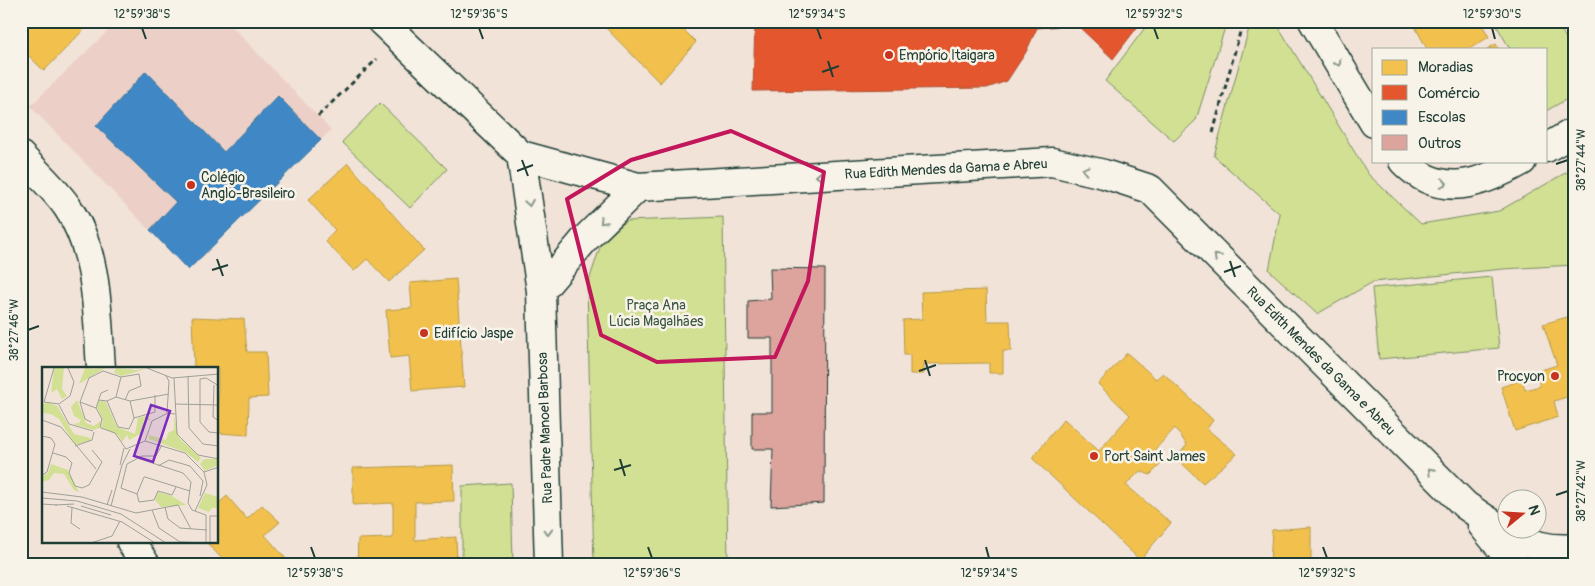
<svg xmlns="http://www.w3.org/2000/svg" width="1595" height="586" font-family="Pangolin,sans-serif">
<rect width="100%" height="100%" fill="#f2e3d9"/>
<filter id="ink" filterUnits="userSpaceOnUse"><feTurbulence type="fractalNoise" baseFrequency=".02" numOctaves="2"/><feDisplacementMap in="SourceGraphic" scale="10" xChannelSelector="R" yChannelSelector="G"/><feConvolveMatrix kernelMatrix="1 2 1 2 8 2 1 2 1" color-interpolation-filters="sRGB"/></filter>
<g filter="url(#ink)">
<path fill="#ecd0c7" d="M 118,21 L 227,21 L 331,130 L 188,270 L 30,106 Z"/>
<path fill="#d2e093" stroke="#788e64" d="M 1150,21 L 1227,21 L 1196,120 L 1174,141 L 1105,81 Z
M 1251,21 L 1275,21 L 1368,174 L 1421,224 L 1499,211 L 1574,168 L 1574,265 L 1503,269 L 1373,282 L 1317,314 L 1269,270 L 1280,214 L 1214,156 Z
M 1494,21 L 1556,21 L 1574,52 L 1574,95 L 1546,111 L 1546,49 L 1510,49 Z
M 380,103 L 447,169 L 410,208 L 342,142 Z
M 723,217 L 728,565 L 594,565 L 587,287 L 601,244 L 626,221 Z
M 1492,277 L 1499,348 L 1379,359 L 1372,288 Z
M 511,483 L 513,565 L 462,565 L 462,486 Z"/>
<path fill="#f2c14e" stroke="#b39946" d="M 21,21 L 92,21 L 44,71 L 21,48 Z
M 599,21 L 675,21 L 696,42 L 660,83 Z
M 1412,21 L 1480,21 L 1489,37 L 1469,49 L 1427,49 Z
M 1496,44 L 1499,49 L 1487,49 Z
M 348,163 L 424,250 L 389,282 L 367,259 L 354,271 L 325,241 L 335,230 L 308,200 Z
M 456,279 L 464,387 L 412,391 L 409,356 L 390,358 L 386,310 L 412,308 L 410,283 Z
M 986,290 L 987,321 L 1010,321 L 1011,351 L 1003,351 L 1003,373 L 989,373 L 989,363 L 924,364 L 924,374 L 910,374 L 910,355 L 904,355 L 903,320 L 922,319 L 921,292 Z
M 1574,315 L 1574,405 L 1570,396 L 1554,401 L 1558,417 L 1515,431 L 1501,387 L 1522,380 L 1525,390 L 1540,386 L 1535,372 L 1557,365 L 1543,324 Z
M 192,317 L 244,319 L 247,352 L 266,352 L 268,397 L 249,398 L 248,435 L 218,433 L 218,368 L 194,368 Z
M 1127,353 L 1156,379 L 1163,373 L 1213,420 L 1207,429 L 1237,454 L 1203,483 L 1176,458 L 1187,445 L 1175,428 L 1151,454 L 1161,464 L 1150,475 L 1140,471 L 1126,485 L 1171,523 L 1140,560 L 1032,458 L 1064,419 L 1099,451 L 1130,415 L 1098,384 Z
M 453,465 L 454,501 L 415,502 L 415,540 L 456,537 L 457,565 L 357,565 L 358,539 L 393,538 L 393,503 L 353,505 L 353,468 Z
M 227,496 L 247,519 L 262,505 L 280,522 L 265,535 L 288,561 L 284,565 L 228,565 L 206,542 L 218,542 L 218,504 Z
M 1311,527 L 1311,565 L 1262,565 L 1270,564 L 1272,530 Z"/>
<path fill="#e4572e" stroke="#a94f30" d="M 755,21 L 1142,21 L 1113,59 L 1077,25 L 1037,28 L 1026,52 L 1007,81 L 987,88 L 753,91 Z"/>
<path fill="#3f88c5" stroke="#35729a" d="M 146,71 L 224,152 L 278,96 L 321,140 L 188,270 L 150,230 L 176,202 L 96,126 Z"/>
<path fill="#dda39d" stroke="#1f3d34" d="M 770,268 L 825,269 L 824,503 L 771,506 L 773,449 L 752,449 L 752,412 L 772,412 L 772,338 L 748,338 L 748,301 L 771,299 Z"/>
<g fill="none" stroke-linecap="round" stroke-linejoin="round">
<defs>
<path id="street" d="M 1313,21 L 1374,123
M 1546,148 L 1574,132
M 21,156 C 35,171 57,191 68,208 C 99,254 97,315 101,368
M 1403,161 C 1440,200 1481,184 1522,161
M 131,542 L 146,565"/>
<path id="secondary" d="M 381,21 L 521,155 L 638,187 L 1052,162 L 1104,174 L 1150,189 L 1465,505 C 1498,528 1531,553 1574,548
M 521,155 L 541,291 L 549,565
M 541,291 L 585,239 L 638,187
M 1482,525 L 1515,565"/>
</defs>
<use href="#street" stroke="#1f3d34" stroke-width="31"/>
<use href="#secondary" stroke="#1f3d34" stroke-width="31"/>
<path stroke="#1f3d34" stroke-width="3" stroke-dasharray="5 4" stroke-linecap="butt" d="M 318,116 L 377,59
M 1213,133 L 1243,21"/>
<use href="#street" stroke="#f7f3e8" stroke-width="28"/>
<use href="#secondary" stroke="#f7f3e8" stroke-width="28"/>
</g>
<defs><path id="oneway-chevron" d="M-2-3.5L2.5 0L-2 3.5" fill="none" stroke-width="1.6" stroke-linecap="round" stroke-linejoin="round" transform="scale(1.25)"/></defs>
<g stroke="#8b988e">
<use href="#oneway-chevron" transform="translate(1338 63) rotate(59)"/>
<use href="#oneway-chevron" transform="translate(1085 170) rotate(-167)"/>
<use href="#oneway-chevron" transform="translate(819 176) rotate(177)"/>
<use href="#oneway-chevron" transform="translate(1444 183) rotate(10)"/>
<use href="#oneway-chevron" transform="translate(529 203) rotate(81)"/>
<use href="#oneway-chevron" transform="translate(603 221) rotate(134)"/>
<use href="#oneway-chevron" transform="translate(1217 257) rotate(-135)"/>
<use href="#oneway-chevron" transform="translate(1431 471) rotate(-135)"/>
<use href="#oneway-chevron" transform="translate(548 532) rotate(88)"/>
</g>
</g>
<path fill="none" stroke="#c2185b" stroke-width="4" stroke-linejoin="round" d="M 731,131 L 824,172 L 808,281 L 775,357 L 657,362 L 601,335 L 567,199 L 631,160 Z"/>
<path fill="none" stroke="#1f3d34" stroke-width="2" d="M 142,28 L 146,39M 479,28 L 483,39M 817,28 L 821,39M 1154,28 L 1158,39M 1492,28 L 1495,39M 828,61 L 833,77M 822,72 L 839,66M 522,160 L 528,176M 1556,164 L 1568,160M 517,171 L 533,165M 217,259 L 223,276M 1230,261 L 1235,277M 212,270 L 228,265M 1224,272 L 1241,266M 28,330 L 39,326M 925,360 L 930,376M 919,371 L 936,365M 620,459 L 625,476M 614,470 L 631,465M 1556,495 L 1568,491M 311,547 L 315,558M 648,547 L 652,558M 986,547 L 989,558M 1323,547 L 1327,558"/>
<g fill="#c8321e" stroke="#f7f3e8" stroke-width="2">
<circle cx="889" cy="55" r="5"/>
<circle cx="191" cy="185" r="5"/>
<circle cx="424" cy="333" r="5"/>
<circle cx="1555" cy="376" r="5"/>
<circle cx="1094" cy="456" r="5"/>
</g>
<g text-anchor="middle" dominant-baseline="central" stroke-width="5" stroke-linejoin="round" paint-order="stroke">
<g font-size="14" fill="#1f3d34" stroke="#f7f3e8" text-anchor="start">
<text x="899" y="55">Empório Itaigara</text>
<text x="201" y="177">Colégio<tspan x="201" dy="16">Anglo-Brasileiro</tspan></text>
<text x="434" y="333">Edifício Jaspe</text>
<text x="1545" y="376" text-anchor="end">Procyon</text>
<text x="1104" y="456">Port Saint James</text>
</g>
<g font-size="14" fill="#1f3d34" stroke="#f7f3e8">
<text transform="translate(946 169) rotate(-3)">Rua Edith Mendes da Gama e Abreu</text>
<text transform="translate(1321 361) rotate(45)">Rua Edith Mendes da Gama e Abreu</text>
<text transform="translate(545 428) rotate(-92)">Rua Padre Manoel Barbosa</text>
</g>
<g font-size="14" fill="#3a5542" stroke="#f7f3e8">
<text x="656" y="305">Praça Ana<tspan x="656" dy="16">Lúcia Magalhães</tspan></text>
</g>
</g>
<g transform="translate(42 367)">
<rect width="176" height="176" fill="#f2e3d9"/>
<path d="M 12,1 L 22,1 L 20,22 L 25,29 L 20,32 L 15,22 L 9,26 ZM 43,1 L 52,2 L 63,1 L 37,17 ZM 74,1 L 94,3 L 104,2 L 80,9 L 72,6 ZM 35,33 L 44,56 L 52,59 L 60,53 L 57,61 L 52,63 L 31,57 L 37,56 L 39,53 L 32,49 L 29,40 ZM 57,33 L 64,35 L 75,60 L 93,67 L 96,51 L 104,49 L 109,53 L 102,53 L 100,66 L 87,73 L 85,68 L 80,75 L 76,68 L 59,61 L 61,54 L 55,40 ZM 5,35 L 15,39 L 32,67 L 49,71 L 48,74 L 33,78 L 17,52 L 9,47 L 0,46 L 0,38 ZM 132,49 L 137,71 L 159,91 L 156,95 L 143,85 L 107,72 L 107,68 L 124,73 L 126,66 L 132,63 ZM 162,92 L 176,92 L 176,98 L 163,104 L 158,97 ZM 9,97 L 26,103 L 37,125 L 32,123 L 22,107 L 12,106 L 7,113 L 0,115 L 0,109 L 6,106 ZM 116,125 L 130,129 L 144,138 L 119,140 L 113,133 ZM 163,126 L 176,130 L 176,141 L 170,141 L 167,145 L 156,141 Z" fill="#d2e093"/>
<path fill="none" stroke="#9ea197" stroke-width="1" d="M 105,1 L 130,11 L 177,7M 124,9 L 127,14 L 125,46M 146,9 L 147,61 L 161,77 L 177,79M 132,11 L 135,67 L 156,88 L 177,92M 164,11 L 158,12 L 158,55 L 167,65 L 177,66M 164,11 L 177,19M 172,18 L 171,50 L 177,54M 74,30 L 79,10M 57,33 L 65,34 L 74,30 L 88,34 L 127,27M 65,34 L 76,60 L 87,62 L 92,51M 88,34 L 92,51M 2,35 L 12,1M 2,35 L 17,37M 38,35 L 54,41M 17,37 L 28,29 L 32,15 L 26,1M 133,37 L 177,38M 17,38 L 27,57 L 51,64M 92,51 L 113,45 L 113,28M 0,53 L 19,60 L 54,102M 49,55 L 43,52 L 38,35 L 47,11 L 61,4 L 79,10 L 97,7 L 99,19 L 87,24 L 83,33M 58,61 L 60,52 L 54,41 L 59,26 L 66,23M 59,61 L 73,66 L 84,82 L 103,74 L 110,54 L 126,46 L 133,47M 0,69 L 9,71 L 13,77 L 5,105 L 0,108M 103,74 L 143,86 L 162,105 L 165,118 L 153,144M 33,79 L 50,73 L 52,65M 11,86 L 24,90 L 30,96M 95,91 L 141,106 L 149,115 L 146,136 L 150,143 L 164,148 L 164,176M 30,96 L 27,106 L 33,119 L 40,121 L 47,118 L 60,95 L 50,83M 78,98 L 82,81M 116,99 L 127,93 L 148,99 L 161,114 L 158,129M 162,105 L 177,100M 134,120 L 130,128 L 116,124 L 112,133 L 97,135 L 95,127 L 102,110 L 103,110 L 148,124M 0,125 L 40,130 L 94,146 L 136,138 L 149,162M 95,127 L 79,121 L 85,97 L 100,89 L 114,89 L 120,78M 0,131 L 35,134 L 79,147 L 124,176M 0,137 L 15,138M 13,138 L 32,137M 65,138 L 70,123M 25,139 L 80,155 L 113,176M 39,139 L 69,148M 69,139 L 80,98 L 88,82M 123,140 L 126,152 L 138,161 L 165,163M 30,141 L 29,156 L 38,162M 110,143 L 117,161M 117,161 L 138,175 L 164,176M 49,176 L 70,169 L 78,154M 168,176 L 168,149 L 177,149"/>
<path fill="#7b2cbf" fill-opacity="0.15" stroke="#7b2cbf" stroke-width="2.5" d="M 109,38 L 128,44 L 111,95 L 92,89 Z"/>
<rect width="176" height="176" fill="none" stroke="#1f3d34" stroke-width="2.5"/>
</g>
<rect width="1595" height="586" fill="none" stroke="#f7f3e8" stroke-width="55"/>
<rect x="1372" y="48" width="175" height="115" fill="#f7f3e8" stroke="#a1aaa0"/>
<rect x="1382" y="60" width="25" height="15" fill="#f2c14e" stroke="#a1aaa0"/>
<text x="1418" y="72" font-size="15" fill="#1f3d34">Moradias</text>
<rect x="1382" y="85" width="25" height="15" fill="#e4572e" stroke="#a1aaa0"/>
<text x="1418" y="98" font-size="15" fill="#1f3d34">Comércio</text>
<rect x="1382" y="110" width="25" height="15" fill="#3f88c5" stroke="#a1aaa0"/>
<text x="1418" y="122" font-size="15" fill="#1f3d34">Escolas</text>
<rect x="1382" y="135" width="25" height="15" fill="#dda39d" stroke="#a1aaa0"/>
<text x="1418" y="148" font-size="15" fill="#1f3d34">Outros</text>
<g transform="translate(1522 514) rotate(72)"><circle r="24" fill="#f7f3e8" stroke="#a1aaa0"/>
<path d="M0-4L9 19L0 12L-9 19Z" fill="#c8321e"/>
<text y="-8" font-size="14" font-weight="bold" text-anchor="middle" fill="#1f3d34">N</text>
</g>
<rect x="28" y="28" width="1540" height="530" fill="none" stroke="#1f3d34" stroke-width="2"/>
<g font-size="12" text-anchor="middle" fill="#1f3d34">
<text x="142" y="18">12°59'38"S</text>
<text x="479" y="18">12°59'36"S</text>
<text x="817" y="18">12°59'34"S</text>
<text x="1154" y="18">12°59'32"S</text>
<text x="1492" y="18">12°59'30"S</text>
<text transform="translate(1581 160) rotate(-90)" y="4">38°27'44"W</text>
<text transform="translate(14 330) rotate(-90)" y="4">38°27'46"W</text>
<text transform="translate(1581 491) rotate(-90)" y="4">38°27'42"W</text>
<text x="315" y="577">12°59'38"S</text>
<text x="652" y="577">12°59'36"S</text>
<text x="989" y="577">12°59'34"S</text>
<text x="1327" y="577">12°59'32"S</text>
</g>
</svg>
